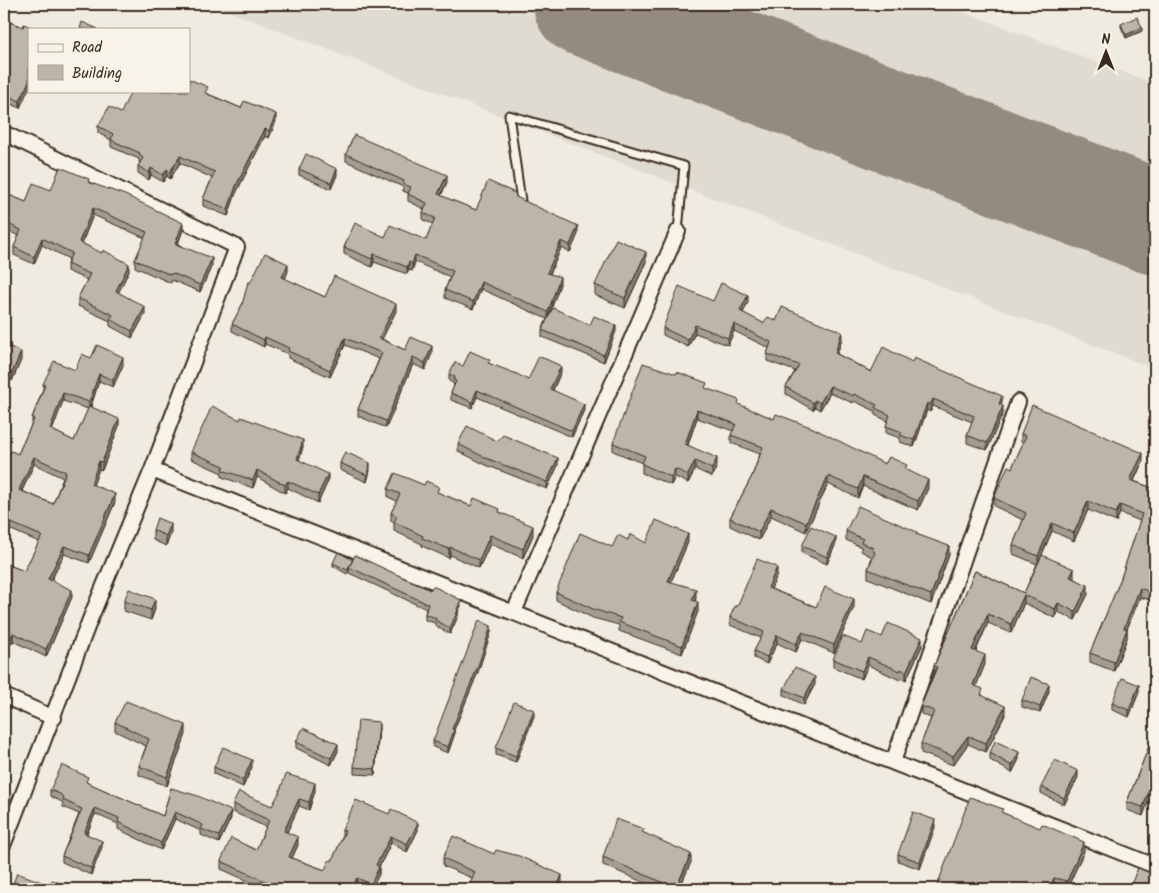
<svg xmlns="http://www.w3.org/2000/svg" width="1159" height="893" font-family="Kalam,sans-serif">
<rect width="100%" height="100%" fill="#efebe0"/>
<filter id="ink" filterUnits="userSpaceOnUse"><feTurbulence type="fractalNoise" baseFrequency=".02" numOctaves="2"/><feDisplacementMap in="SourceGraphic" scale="10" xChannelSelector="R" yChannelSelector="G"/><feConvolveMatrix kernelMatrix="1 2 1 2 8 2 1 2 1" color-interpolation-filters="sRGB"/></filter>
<g filter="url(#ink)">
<path fill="#e0dbd0" d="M 210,4 L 942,4 L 1155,84 L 1155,369 Z"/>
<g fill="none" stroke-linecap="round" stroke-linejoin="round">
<path stroke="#958a7f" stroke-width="105" d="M 586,4 L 1155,222"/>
<defs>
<path id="lane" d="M 521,201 L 509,115 L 684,166 L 678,231"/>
<path id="street" d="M 4,133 L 237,247 L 152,470 L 1155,866
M 514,612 L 678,231
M 4,696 L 54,718
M 893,762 L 1018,402
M 4,843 L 91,617 L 152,470"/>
</defs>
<use href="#lane" stroke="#3b2a1e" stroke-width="11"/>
<use href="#street" stroke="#3b2a1e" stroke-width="18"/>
<use href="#lane" stroke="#f7f3e8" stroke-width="7"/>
<use href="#street" stroke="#f7f3e8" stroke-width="14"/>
</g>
<path fill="#a39c92" stroke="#3b2a1e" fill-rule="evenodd" d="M 4,20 L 23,27 L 20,108 L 4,101 Z
M 1121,24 L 1142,31 L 1126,38 L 1121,27 Z
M 208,94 L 241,108 L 276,121 L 269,138 L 265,136 L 253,159 L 236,193 L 228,216 L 203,206 L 203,199 L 212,178 L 180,163 L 170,179 L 167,176 L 163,182 L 151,175 L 149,180 L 138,173 L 138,166 L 140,163 L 139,162 L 139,159 L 111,147 L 111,140 L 98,133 L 98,126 L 121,113 Z
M 346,154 L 447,182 L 441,196 L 476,210 L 516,197 L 578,234 L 570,252 L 561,248 L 550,274 L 560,284 L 549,314 L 616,331 L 604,362 L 542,337 L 542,330 L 547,319 L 481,289 L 473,309 L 445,298 L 445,290 L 450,277 L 415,262 L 412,271 L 409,270 L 407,274 L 374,262 L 372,267 L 344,254 L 344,247 L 385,237 L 426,240 L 433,224 L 423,220 L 423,213 L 424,209 L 408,201 L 408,193 L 403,191 L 403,187 L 346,161 Z
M 299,169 L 337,175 L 331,189 L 299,175 Z
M 89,182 L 183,230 L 178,244 L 212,265 L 200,292 L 172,280 L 171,283 L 135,267 L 135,260 L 145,238 L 93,215 L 82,243 L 129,271 L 118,292 L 145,314 L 132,338 L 110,326 L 110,321 L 78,306 L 78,298 L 87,280 L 67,271 L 67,264 L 69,259 L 42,245 L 34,264 L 14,255 L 14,247 L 19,236 L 4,229 L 4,193 L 26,202 L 51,190 Z
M 646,262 L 625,308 L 595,295 L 595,285 Z
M 288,271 L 285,279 L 325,297 L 396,311 L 382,339 L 405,350 L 432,353 L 425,370 L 413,364 L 386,428 L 358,416 L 358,409 L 379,359 L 345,345 L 330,377 L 288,358 L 288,354 L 265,344 L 264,347 L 232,331 L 232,324 L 242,305 L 250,283 Z
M 713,301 L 748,302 L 743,313 L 763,323 L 776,321 L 842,339 L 837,354 L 871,372 L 912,362 L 1002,403 L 1001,405 L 1003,413 L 987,450 L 967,443 L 967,435 L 972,422 L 933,406 L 930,412 L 927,410 L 914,447 L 900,442 L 900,438 L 886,433 L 886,426 L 888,421 L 875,415 L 875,411 L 854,401 L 853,403 L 830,393 L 820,410 L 815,407 L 813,410 L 786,394 L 786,387 L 795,371 L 767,361 L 767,354 L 769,348 L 734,331 L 728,345 L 695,333 L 688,347 L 663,335 L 663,328 Z
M 4,344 L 21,360 L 12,381 L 10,380 Z
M 91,358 L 123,365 L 113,387 L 99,381 L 91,407 L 119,426 L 102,470 L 99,469 L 93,485 L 115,502 L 89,563 L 64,554 L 51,581 L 72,597 L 46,657 L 13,641 L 12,644 L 4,640 L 4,563 L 24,571 L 39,542 L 9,529 L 4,543 L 4,466 L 18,454 L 32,423 L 32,418 L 43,389 L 43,384 L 75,370 ZM 63,401 L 88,409 L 74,441 L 52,430 ZM 34,464 L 63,478 L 53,504 L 22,491 Z
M 490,364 L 528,380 L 561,372 L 553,390 L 584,410 L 572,437 L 477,397 L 472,408 L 451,400 L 451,393 L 454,387 L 453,383 L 449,381 L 449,374 L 463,366 Z
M 707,389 L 739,405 L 885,464 L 907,469 L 928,488 L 918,510 L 863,486 L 858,498 L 828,484 L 806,532 L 771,516 L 759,540 L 730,526 L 730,518 L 752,476 L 760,454 L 731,443 L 731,435 L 733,431 L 697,418 L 688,445 L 717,466 L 712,477 L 695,469 L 688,483 L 675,477 L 671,485 L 642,473 L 642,463 L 613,451 L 613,443 Z
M 240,420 L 303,447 L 299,460 L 328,481 L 318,503 L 288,488 L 285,493 L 257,477 L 253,488 L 222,477 L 222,473 L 191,459 L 191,452 Z
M 1021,434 L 1143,461 L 1134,481 L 1155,489 L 1155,602 L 1140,597 L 1127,629 L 1127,638 L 1114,671 L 1090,662 L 1090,653 L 1120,581 L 1140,521 L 1120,513 L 1116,522 L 1088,510 L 1074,541 L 1052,531 L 1039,561 L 1074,578 L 1074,579 L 1088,594 L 1075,620 L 1058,612 L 1055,618 L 1024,603 L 1011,633 L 988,623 L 976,651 L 985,664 L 976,686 L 983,696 L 1005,715 L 986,752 L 968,744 L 953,765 L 921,753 L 921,744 L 931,718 L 921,714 L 921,706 L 934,674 L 934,666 L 975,571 L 1024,593 L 1037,564 L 1013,554 L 1013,545 L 1023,520 L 994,506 L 994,498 L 1012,468 L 1023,443 L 1021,442 Z
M 497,441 L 558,465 L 547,489 L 486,465 L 458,451 L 458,444 Z
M 340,463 L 370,470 L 367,482 L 340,470 Z
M 388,489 L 439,493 L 471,506 L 500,512 L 533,535 L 523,558 L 490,544 L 479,568 L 450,555 L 449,558 L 422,546 L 422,544 L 394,531 L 394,523 L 391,521 L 391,513 L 397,501 L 388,497 Z
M 153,530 L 171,533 L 166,546 L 153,540 Z
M 846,531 L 917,534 L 949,555 L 931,604 L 868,578 L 868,569 L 872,557 L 861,551 L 861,547 L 846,540 Z
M 628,540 L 646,543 L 688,542 L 671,582 L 696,598 L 695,601 L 698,611 L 682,654 L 619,631 L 619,625 L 593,618 L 556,600 L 556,592 L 612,547 Z
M 836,543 L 827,564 L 802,553 L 802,546 Z
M 352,560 L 461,606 L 458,612 L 458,616 L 450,634 L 435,626 L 435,623 L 425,620 L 425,614 L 426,609 L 349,573 L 349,569 L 347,574 L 333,566 L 333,563 Z
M 777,575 L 771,589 L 816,607 L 854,607 L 834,653 L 802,639 L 796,652 L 777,643 L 767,664 L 754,658 L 754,651 L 761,638 L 730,625 L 730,617 L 737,607 Z
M 124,601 L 155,609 L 151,620 L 124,611 Z
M 491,632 L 478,672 L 454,730 L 454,736 L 448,753 L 433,747 L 433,741 Z
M 882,637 L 922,646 L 906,680 L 901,678 L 900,680 L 868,665 L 862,679 L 833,667 L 833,659 L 862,644 Z
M 815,684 L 804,705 L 784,695 L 784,689 Z
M 1049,691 L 1040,713 L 1022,707 L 1022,700 Z
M 1139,692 L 1129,717 L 1112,710 L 1112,703 Z
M 534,716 L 516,762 L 496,755 L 496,748 Z
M 115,722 L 186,734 L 167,786 L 139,775 L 139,766 L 146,746 L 115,731 Z
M 379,728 L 375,775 L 354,774 L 354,767 Z
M 1155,731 L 1143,816 L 1127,810 L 1127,802 Z
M 296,742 L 338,751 L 331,765 L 296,748 Z
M 990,753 L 1019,759 L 1012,773 L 990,760 Z
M 214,767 L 252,767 L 243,787 L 214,774 Z
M 1078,777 L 1064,805 L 1041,793 L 1041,787 Z
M 88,783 L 163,816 L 171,788 L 231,818 L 219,843 L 201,835 L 201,831 L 175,819 L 161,850 L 118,829 L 118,824 L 95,814 L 87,834 L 102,847 L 91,875 L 62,862 L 62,856 L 79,814 L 63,807 L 63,803 L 60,801 L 50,796 L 50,790 Z
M 315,791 L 309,810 L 299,806 L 287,832 L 298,845 L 292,858 L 325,870 L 332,861 L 342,838 L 342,830 L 418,830 L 407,852 L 391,843 L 379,867 L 379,874 L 372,889 L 365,889 L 357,886 L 356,889 L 266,889 L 221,869 L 221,861 L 256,850 L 266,827 L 233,812 L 233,804 L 272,806 Z
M 1003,813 L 1084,851 L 1067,889 L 1054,886 L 1053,889 L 937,889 L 937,886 Z
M 935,827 L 920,869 L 898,861 L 898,854 Z
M 644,833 L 691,862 L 679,889 L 659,889 L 603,865 L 603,857 Z
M 443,858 L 562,883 L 472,878 L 443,866 Z"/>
<path fill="#847f77" stroke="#3b2a1e" d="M 1142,27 L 1142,31 L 1126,38 L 1126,35 Z
M 29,81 L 29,88 L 20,108 L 20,101 Z
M 276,114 L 276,121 L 269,138 L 269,131 Z
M 265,129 L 265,136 L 236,193 L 228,216 L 228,209 L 236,186 Z
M 180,156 L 180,163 L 170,179 L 170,172 Z
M 151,168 L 151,175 L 149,180 L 149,173 Z
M 167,169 L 167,176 L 163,182 L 163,175 Z
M 337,169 L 337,175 L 331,189 L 331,183 Z
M 447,175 L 447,182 L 438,202 L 438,194 Z
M 93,208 L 93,215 L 79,249 L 79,242 Z
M 183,223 L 183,230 L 175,251 L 175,244 Z
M 578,226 L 578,234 L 570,252 L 570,245 Z
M 42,238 L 42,245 L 34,264 L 34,257 Z
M 561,241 L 561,248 L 547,280 L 547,273 Z
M 646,252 L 646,262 L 625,308 L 625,298 Z
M 374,254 L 374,262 L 372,267 L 372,259 Z
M 415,255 L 415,262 L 412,271 L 412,264 Z
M 212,258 L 212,265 L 200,292 L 200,285 Z
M 409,262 L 409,270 L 407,274 L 407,267 Z
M 129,264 L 129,271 L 116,298 L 116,291 Z
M 288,264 L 288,271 L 282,285 L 282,277 Z
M 560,277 L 560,284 L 548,319 L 548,312 Z
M 481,282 L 481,289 L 473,309 L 473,302 Z
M 748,295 L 748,302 L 740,318 L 740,311 Z
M 9,297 L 9,303 L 5,315 L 5,308 Z
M 396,304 L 396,311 L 379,345 L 379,338 Z
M 145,307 L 145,314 L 132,338 L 132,331 Z
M 734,324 L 734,331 L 728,345 L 728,338 Z
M 616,325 L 616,331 L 604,362 L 604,355 Z
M 695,325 L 695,333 L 688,347 L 688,340 Z
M 842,332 L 842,339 L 835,360 L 835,353 Z
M 265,337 L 265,344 L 264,347 L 264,340 Z
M 345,338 L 345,345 L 330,377 L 330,370 Z
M 432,346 L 432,353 L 425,370 L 425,363 Z
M 21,352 L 21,360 L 12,381 L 12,373 Z
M 123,357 L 123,365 L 113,387 L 113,380 Z
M 413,357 L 413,364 L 386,428 L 386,421 Z
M 561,366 L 561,372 L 550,396 L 550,389 Z
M 10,372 L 10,380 L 4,394 L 4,387 Z
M 99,374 L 99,381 L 89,410 L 89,402 Z
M 830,386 L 830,393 L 820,410 L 820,403 Z
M 477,390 L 477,397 L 472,408 L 472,402 Z
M 63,393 L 63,401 L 50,437 L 50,429 Z
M 1002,396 L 1002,403 L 999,411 L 999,404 Z
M 933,399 L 933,406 L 930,412 L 930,405 Z
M 815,400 L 815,407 L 813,410 L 813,403 Z
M 927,403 L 927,410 L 914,447 L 914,440 Z
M 584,404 L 584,410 L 572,437 L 572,431 Z
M 1003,406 L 1003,413 L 987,450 L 987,443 Z
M 697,410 L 697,418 L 685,452 L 685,444 Z
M 119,419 L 119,426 L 102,470 L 102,462 Z
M 303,440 L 303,447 L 297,466 L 297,459 Z
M 1143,453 L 1143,461 L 1130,488 L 1130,480 Z
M 34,457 L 34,464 L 19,497 L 19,490 Z
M 558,458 L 558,465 L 547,489 L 547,482 Z
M 717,458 L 717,466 L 712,477 L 712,469 Z
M 99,461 L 99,469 L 91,491 L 91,484 Z
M 695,461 L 695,469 L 688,483 L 688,475 Z
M 370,463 L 370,470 L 367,482 L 367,475 Z
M 675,469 L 675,477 L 671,485 L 671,477 Z
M 257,470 L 257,477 L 253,488 L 253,480 Z
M 328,474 L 328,481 L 318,503 L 318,495 Z
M 828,476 L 828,484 L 806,532 L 806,523 Z
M 863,477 L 863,486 L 858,498 L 858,489 Z
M 928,480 L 928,488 L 918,510 L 918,501 Z
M 288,481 L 288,488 L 285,493 L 285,485 Z
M 115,494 L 115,502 L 89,563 L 89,555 Z
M 1088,501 L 1088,510 L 1074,541 L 1074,533 Z
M 1120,505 L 1120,513 L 1116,522 L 1116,513 Z
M 771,508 L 771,516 L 759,540 L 759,532 Z
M 9,522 L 9,529 L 4,543 L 4,536 Z
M 1052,523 L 1052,531 L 1038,564 L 1038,556 Z
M 171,524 L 171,533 L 166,546 L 166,536 Z
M 533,526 L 533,535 L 523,558 L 523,549 Z
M 688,534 L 688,542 L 668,589 L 668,581 Z
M 490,535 L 490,544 L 479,568 L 479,560 Z
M 836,537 L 836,543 L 827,564 L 827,557 Z
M 64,546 L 64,554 L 48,587 L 48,579 Z
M 949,546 L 949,555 L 931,604 L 931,595 Z
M 450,547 L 450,555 L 449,558 L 449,549 Z
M 777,567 L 777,575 L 768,596 L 768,588 Z
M 1074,569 L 1074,578 L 1070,586 L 1070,577 Z
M 1088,585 L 1088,594 L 1075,620 L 1075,612 Z
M 1140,588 L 1140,597 L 1124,636 L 1124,628 Z
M 696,589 L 696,598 L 692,608 L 692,600 Z
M 72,590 L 72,597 L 46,657 L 46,649 Z
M 1024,595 L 1024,603 L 1011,633 L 1011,624 Z
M 155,599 L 155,609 L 151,620 L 151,610 Z
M 854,599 L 854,607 L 834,653 L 834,645 Z
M 461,600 L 461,606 L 458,612 L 458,616 L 450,634 L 450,628 L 457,609 Z
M 698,602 L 698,611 L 682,654 L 682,646 Z
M 1058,603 L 1058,612 L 1055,618 L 1055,609 Z
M 988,614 L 988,623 L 972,659 L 972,650 Z
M 491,626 L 491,632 L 478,672 L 454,730 L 454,736 L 448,753 L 448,747 L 452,729 Z
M 1127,629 L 1127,638 L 1114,671 L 1114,662 Z
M 802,632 L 802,639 L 796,652 L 796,644 Z
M 13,633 L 13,641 L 12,644 L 12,636 Z
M 777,635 L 777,643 L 767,664 L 767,657 Z
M 922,638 L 922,646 L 906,680 L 906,672 Z
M 985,655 L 985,664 L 973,694 L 973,685 Z
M 868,657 L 868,665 L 862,679 L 862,671 Z
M 815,677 L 815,684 L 804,705 L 804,698 Z
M 1049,684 L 1049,691 L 1040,713 L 1040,707 Z
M 1139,685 L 1139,692 L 1129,717 L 1129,710 Z
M 1005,706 L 1005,715 L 986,752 L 986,743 Z
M 534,710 L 534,716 L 516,762 L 516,756 Z
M 379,722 L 379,728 L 375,775 L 375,769 Z
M 186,725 L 186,734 L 167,786 L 167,777 Z
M 968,736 L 968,744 L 953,765 L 953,756 Z
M 338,744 L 338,751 L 331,765 L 331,758 Z
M 1019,752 L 1019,759 L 1012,773 L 1012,766 Z
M 252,760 L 252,767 L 243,787 L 243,780 Z
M 1078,771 L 1078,777 L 1064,805 L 1064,798 Z
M 1155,775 L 1155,784 L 1143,816 L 1143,807 Z
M 315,783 L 315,791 L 309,810 L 309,802 Z
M 299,799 L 299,806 L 284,839 L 284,831 Z
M 95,808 L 95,814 L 84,840 L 84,833 Z
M 231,811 L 231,818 L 219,843 L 219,836 Z
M 175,812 L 175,819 L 161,850 L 161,843 Z
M 935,820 L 935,827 L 920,869 L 920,862 Z
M 418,823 L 418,830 L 407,852 L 407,844 Z
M 391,836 L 391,843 L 379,867 L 379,874 L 372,889 L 371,889 L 371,884 L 376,865 Z
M 298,837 L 298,845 L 289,865 L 289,857 Z
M 102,841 L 102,847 L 91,875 L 91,868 Z
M 1084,842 L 1084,851 L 1067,889 L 1067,881 Z
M 691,854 L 691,862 L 679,889 L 676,889 Z
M 562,875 L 562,883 L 559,889 L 556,889 Z
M 357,878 L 357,886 L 356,889 L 351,889 Z
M 1054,878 L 1054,886 L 1053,889 L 1049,889 Z"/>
<path fill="#bdb5aa" stroke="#3b2a1e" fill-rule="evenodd" d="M 1137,17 L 1142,27 L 1126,35 L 1121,24 Z
M 4,20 L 23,27 L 24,24 L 34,29 L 29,29 L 29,81 L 20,101 L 4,94 Z
M 82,22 L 98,29 L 80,29 Z
M 189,79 L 208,87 L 205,93 L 241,108 L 244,101 L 276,114 L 269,131 L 265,129 L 253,152 L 236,186 L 228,209 L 203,199 L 215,172 L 180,156 L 170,172 L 167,169 L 163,175 L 151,168 L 149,173 L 138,166 L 143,158 L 139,155 L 140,153 L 111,140 L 113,134 L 98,126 L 109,107 L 121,113 L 131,91 L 189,91 Z
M 354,135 L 447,175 L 438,194 L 454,201 L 476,210 L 488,181 L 515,193 L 516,197 L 578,226 L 570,245 L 561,241 L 547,273 L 560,277 L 548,312 L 481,282 L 473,302 L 445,290 L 453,271 L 415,255 L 412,264 L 409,262 L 407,267 L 374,254 L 372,259 L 344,247 L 355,223 L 385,237 L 390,225 L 426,240 L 435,218 L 423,213 L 427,203 L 408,194 L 411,187 L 403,184 L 404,181 L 346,154 Z
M 306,154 L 337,169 L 331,183 L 299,169 Z
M 60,167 L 89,179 L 88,182 L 125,195 L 183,223 L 175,244 L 212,258 L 200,285 L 172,273 L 171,275 L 135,260 L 147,232 L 93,208 L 79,242 L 102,253 L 103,250 L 129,264 L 116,291 L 145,307 L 132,331 L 110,319 L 113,315 L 78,298 L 90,274 L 67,264 L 72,253 L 42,238 L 34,257 L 14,247 L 21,230 L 4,222 L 4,193 L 26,202 L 33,183 L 51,190 Z
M 616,239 L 646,252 L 625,298 L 595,285 Z
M 265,253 L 288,264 L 282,277 L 325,297 L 334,276 L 396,304 L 379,338 L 405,350 L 411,337 L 432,346 L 425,363 L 413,357 L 386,421 L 358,409 L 382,353 L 345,338 L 330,370 L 288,351 L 289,348 L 265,337 L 264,340 L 232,324 L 242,305 L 248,282 L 250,283 Z
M 721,283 L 748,295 L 740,311 L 763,323 L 768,317 L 776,321 L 782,307 L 842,332 L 835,353 L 871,372 L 883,347 L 912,362 L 914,358 L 1002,396 L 999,404 L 1003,406 L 987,443 L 967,435 L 974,416 L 933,399 L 930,405 L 927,403 L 914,440 L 900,435 L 902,432 L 886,426 L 890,415 L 875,408 L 877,405 L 854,394 L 853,396 L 830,386 L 820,403 L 815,400 L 813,403 L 786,387 L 799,365 L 767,354 L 771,342 L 734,324 L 728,338 L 695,325 L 688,340 L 663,328 L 679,286 L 713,301 Z
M 4,295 L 9,297 L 5,308 L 4,308 Z
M 553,308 L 590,325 L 594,316 L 616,325 L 604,355 L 542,330 Z
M 4,344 L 21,352 L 12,373 L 10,372 L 4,387 Z
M 97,345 L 123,357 L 113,380 L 99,374 L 89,402 L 63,393 L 50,429 L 74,441 L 89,406 L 119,419 L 102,462 L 99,461 L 91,484 L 115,494 L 89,555 L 64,546 L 48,579 L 72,590 L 46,649 L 13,633 L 12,636 L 4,633 L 4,563 L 24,571 L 42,536 L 9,522 L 4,536 L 4,466 L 11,451 L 18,454 L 34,419 L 32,418 L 45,385 L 43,384 L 54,361 L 75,370 L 82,354 L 91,358 ZM 34,457 L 66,472 L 53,504 L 19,490 Z
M 470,351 L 490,360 L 488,363 L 517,374 L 528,380 L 539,356 L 561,366 L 550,389 L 584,404 L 572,431 L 477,390 L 472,402 L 451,393 L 456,381 L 453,380 L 455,377 L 449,374 L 455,362 L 463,366 Z
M 643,363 L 676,374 L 677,372 L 707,383 L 705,388 L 739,400 L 738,404 L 774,419 L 776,414 L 813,428 L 885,464 L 889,457 L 907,465 L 905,469 L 928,480 L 918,501 L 863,477 L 858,489 L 828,476 L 806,523 L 771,508 L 759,532 L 730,518 L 752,476 L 763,447 L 731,435 L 736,424 L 697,410 L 685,444 L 717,458 L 712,469 L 695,461 L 688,475 L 675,469 L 671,477 L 642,464 L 645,456 L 613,443 Z
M 1032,405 L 1143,453 L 1130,480 L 1155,489 L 1155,594 L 1140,588 L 1124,628 L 1127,629 L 1114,662 L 1090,653 L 1120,581 L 1142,514 L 1120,505 L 1116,513 L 1088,501 L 1074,533 L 1052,523 L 1038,556 L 1013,545 L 1026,513 L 994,498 L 1008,466 L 1012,468 L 1026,436 L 1021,434 Z
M 212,406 L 240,420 L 241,417 L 303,440 L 297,459 L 328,474 L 318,495 L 288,481 L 285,485 L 257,470 L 253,480 L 222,470 L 224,466 L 191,452 Z
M 467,426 L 497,441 L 503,435 L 558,458 L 547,482 L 486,458 L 458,444 Z
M 345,452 L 370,463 L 367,475 L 340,463 Z
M 395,473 L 424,485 L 426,481 L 439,487 L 437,492 L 471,506 L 474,498 L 500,509 L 499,512 L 533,526 L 523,549 L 490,535 L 479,560 L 450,547 L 449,549 L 422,538 L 423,536 L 394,522 L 397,516 L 391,513 L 400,494 L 388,489 Z
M 858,506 L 917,532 L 916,534 L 949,546 L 931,595 L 868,569 L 875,552 L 872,550 L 873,548 L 861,542 L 863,539 L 846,531 Z
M 157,518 L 171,524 L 166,536 L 153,530 Z
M 656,520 L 688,534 L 668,581 L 696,589 L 692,600 L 698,602 L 682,646 L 619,622 L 621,618 L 593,609 L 556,592 L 580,533 L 612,547 L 618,535 L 628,540 L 630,534 L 646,543 Z
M 811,526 L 836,537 L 827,557 L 802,546 Z
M 338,552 L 353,560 L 347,570 L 333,563 Z
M 355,555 L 430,590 L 433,586 L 461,600 L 457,609 L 458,610 L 450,628 L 435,620 L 436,618 L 425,614 L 428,604 L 349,567 Z
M 1042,555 L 1074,569 L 1070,577 L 1088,585 L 1075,612 L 1058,603 L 1055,609 L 1024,595 L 1011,624 L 988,614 L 972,650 L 985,655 L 973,685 L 983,689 L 981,695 L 1005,706 L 986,743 L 968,736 L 953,756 L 921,744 L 934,711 L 921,706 L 937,667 L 934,666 L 975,571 L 1024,593 Z
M 757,559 L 777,567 L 768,588 L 816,607 L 825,587 L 854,599 L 834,645 L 802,632 L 796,644 L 777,635 L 767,657 L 754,651 L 764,632 L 730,617 L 735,606 L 737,607 Z
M 129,589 L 155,599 L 151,610 L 124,601 Z
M 479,620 L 491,626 L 478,666 L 452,729 L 454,730 L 448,747 L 433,741 Z
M 888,623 L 922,638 L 906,672 L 901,669 L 900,671 L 868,657 L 862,671 L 833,659 L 843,636 L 862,644 L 867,631 L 882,637 Z
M 795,667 L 815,677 L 804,698 L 784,689 Z
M 1031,677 L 1049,684 L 1040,707 L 1022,700 Z
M 1122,678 L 1139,685 L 1129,710 L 1112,703 Z
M 126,701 L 186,725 L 167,777 L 139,766 L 149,739 L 115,722 Z
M 514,702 L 534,710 L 516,756 L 496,748 Z
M 358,720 L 379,722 L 375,769 L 354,767 Z
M 303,728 L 338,744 L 331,758 L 296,742 Z
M 1155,731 L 1155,775 L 1143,807 L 1127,802 Z
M 995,741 L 1019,752 L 1012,766 L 990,753 Z
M 223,747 L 252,760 L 243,780 L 214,767 Z
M 1055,760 L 1078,771 L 1064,798 L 1041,787 Z
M 62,765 L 88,777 L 86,782 L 163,816 L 171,788 L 198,796 L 231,811 L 219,836 L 201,829 L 203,825 L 175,812 L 161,843 L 118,822 L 119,818 L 95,808 L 84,833 L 102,841 L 91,868 L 62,856 L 82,809 L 63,800 L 64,798 L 60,794 L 50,790 Z
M 286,774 L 315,783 L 309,802 L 299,799 L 284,831 L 298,837 L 289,857 L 325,870 L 329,860 L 332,861 L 345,831 L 342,830 L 356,800 L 389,814 L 391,809 L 418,823 L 407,844 L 391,836 L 376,865 L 379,867 L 371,884 L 357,878 L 351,889 L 292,889 L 277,883 L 276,886 L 221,861 L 231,838 L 256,850 L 269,820 L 233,804 L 239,792 L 272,806 L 279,793 Z
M 970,797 L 1003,809 L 1001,812 L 1040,828 L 1042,824 L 1084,842 L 1067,881 L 1054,878 L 1049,889 L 948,889 L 937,886 Z
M 913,812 L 935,820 L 920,862 L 898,854 Z
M 616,819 L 644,829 L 642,832 L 691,854 L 676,888 L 603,857 Z
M 453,836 L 494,854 L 496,850 L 519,856 L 562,875 L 556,889 L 468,889 L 475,872 L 443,858 Z
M 1138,868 L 1155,875 L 1155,885 L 1153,889 L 1129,889 Z
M 17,873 L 50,885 L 52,880 L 75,889 L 11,889 Z
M 205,884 L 219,889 L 202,889 Z
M 594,884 L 608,889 L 592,889 Z"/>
</g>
<rect width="1159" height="893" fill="none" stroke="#f7f3e8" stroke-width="20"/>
<rect x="10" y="10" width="1139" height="873" fill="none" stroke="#3b2a1e" stroke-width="2" filter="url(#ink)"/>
<rect x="28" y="28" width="162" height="65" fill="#f7f3e8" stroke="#aca397"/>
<rect x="38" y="44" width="25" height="8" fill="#f7f3e8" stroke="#aca397"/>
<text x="72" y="52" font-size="15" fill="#3b2a1e">Road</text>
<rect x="38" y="65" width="25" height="15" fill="#bdb5aa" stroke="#aca397"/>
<text x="72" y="78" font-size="15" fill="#3b2a1e">Building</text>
<g transform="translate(1106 52)" stroke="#f7f3e8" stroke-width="4" paint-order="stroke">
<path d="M0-4L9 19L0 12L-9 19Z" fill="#3b2a1e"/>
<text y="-8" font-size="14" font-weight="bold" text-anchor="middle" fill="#3b2a1e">N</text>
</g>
</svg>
